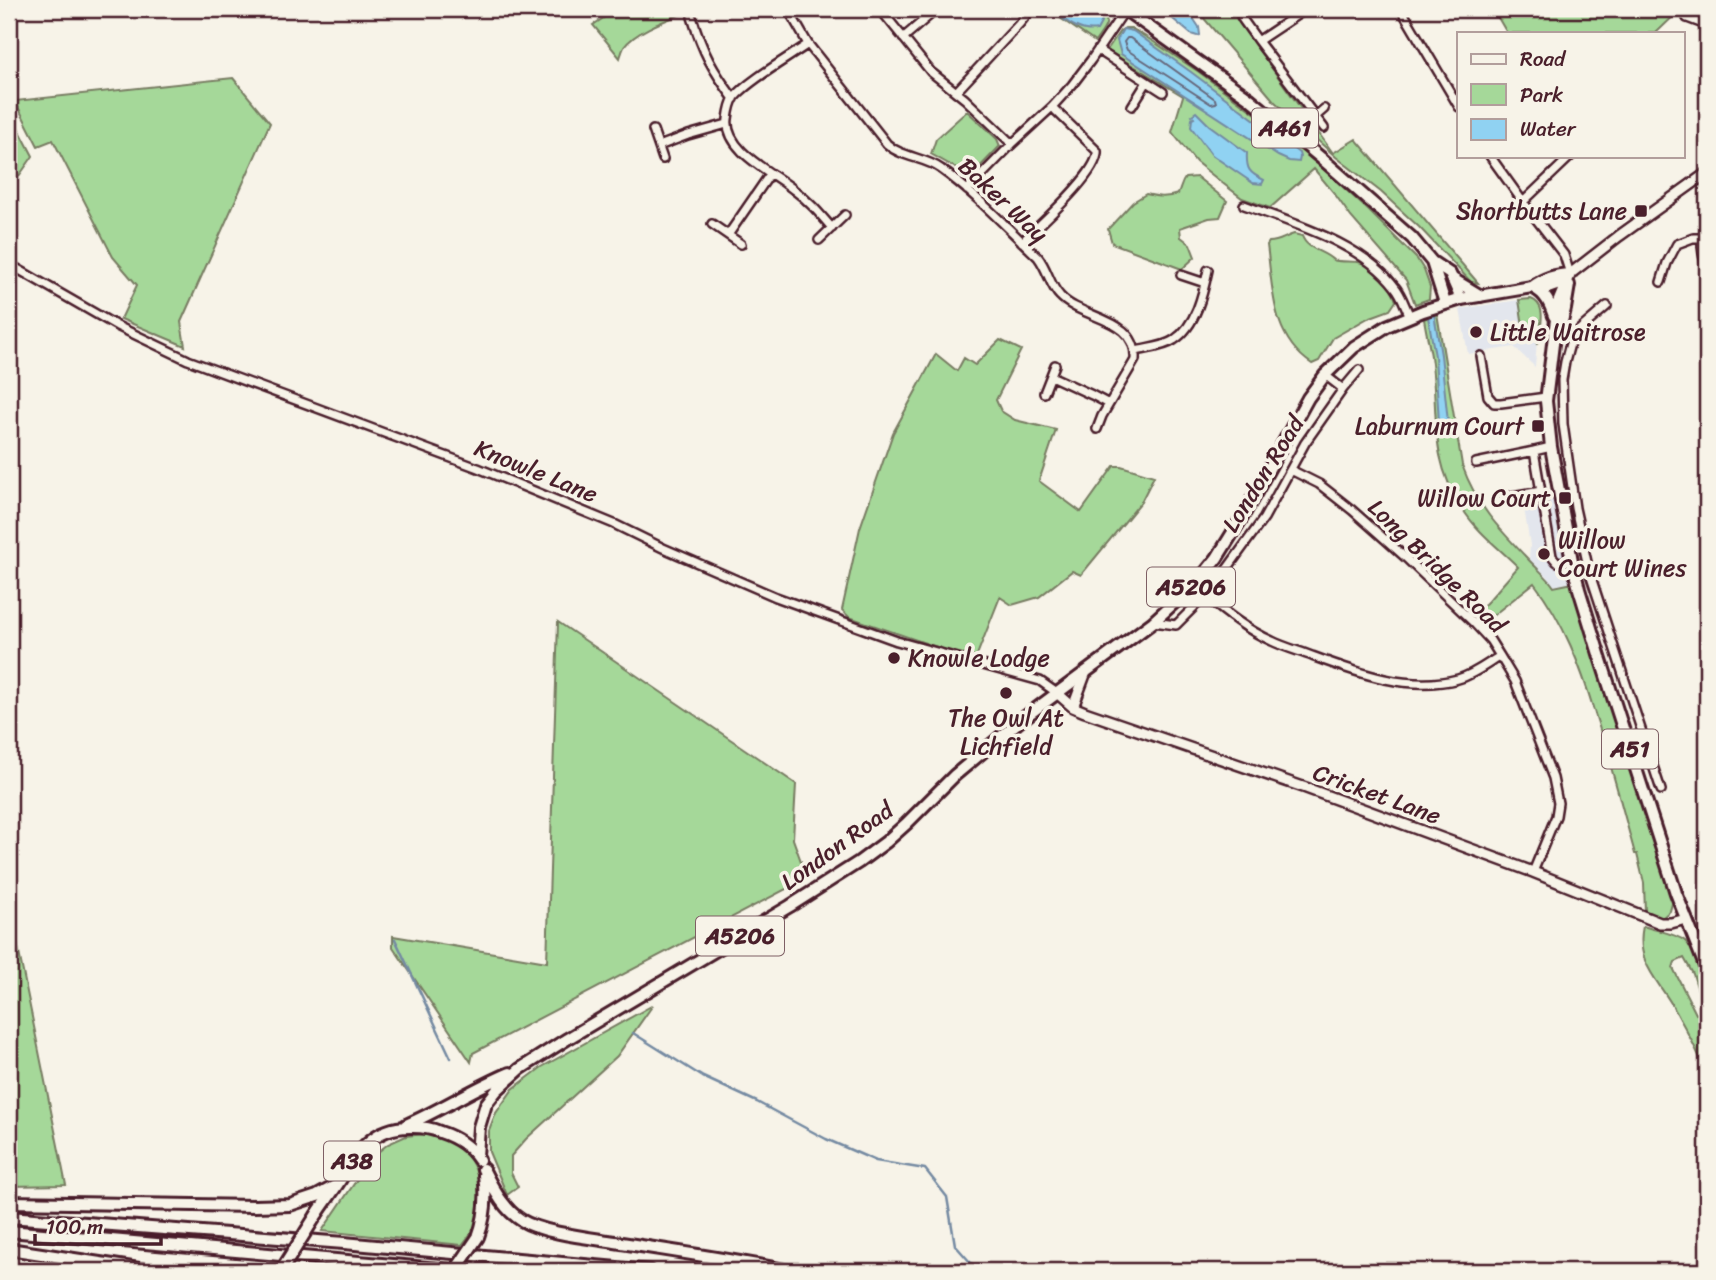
<svg xmlns="http://www.w3.org/2000/svg" width="1716" height="1280" font-family="Sriracha,sans-serif">
<rect width="100%" height="100%" fill="#f7f3e8"/>
<filter id="ink" filterUnits="userSpaceOnUse"><feTurbulence type="fractalNoise" baseFrequency=".0143" numOctaves="2"/><feDisplacementMap in="SourceGraphic" scale="14" xChannelSelector="R" yChannelSelector="G"/><feConvolveMatrix kernelMatrix="1 2 1 2 8 2 1 2 1" color-interpolation-filters="sRGB"/></filter>
<g filter="url(#ink)">
<path fill="#e3e6ed" d="M 1519,300 L 1523,325 L 1538,327 L 1535,367 L 1514,347 L 1468,354 L 1460,309 Z
M 1552,497 L 1562,549 L 1573,583 L 1554,587 L 1547,576 L 1529,561 L 1530,545 L 1523,502 Z"/>
<path fill="#a5d899" stroke="#787c62" stroke-width="2" d="M 617,9 L 694,9 C 673,18 637,29 624,47 C 622,51 621,55 620,58 L 593,25 Z
M 1047,9 L 1103,9 C 1111,24 1104,29 1095,42 Z
M 1196,9 L 1233,9 L 1237,20 L 1333,153 L 1356,139 L 1478,283 L 1471,282 L 1419,227 L 1381,192 L 1336,157 L 1275,102 Z
M 1493,9 L 1681,9 L 1656,33 L 1507,33 Z
M 1125,28 L 1131,28 L 1151,40 L 1199,72 L 1283,134 L 1307,154 L 1369,211 L 1417,259 L 1424,270 L 1430,287 L 1429,299 L 1415,304 L 1406,280 L 1351,217 L 1334,193 L 1314,169 L 1270,208 L 1242,198 L 1221,182 L 1196,162 L 1172,132 L 1183,96 L 1107,50 L 1120,31 Z
M 233,78 L 270,123 L 181,322 L 185,346 L 121,319 L 137,285 L 113,257 L 53,140 L 38,146 L 15,101 Z
M 9,110 L 33,156 L 12,186 L 9,186 Z
M 967,111 L 997,139 L 1000,146 L 972,175 L 965,176 L 954,167 L 931,154 L 936,139 Z
M 1197,177 L 1227,201 L 1220,217 L 1209,218 L 1180,228 L 1181,237 L 1190,244 L 1195,257 L 1182,269 L 1112,243 L 1108,229 L 1133,202 L 1146,194 C 1158,197 1166,198 1178,194 C 1181,188 1181,183 1185,178 Z
M 1294,234 L 1302,236 C 1307,250 1324,251 1333,260 C 1343,263 1353,260 1362,263 C 1377,267 1392,287 1396,301 L 1390,310 L 1368,318 L 1333,338 L 1319,361 L 1312,364 C 1271,337 1273,289 1267,245 L 1269,242 C 1279,242 1284,237 1294,234 Z
M 1531,299 C 1548,305 1540,326 1539,341 L 1537,343 L 1538,327 L 1523,326 L 1519,300 Z
M 1437,313 L 1462,465 C 1477,506 1498,528 1528,559 C 1537,569 1547,576 1554,587 L 1573,583 L 1673,900 L 1670,911 L 1662,918 L 1645,912 L 1644,883 L 1637,854 L 1635,854 C 1622,807 1610,760 1595,714 C 1581,667 1564,622 1534,583 L 1491,617 L 1482,627 L 1472,617 L 1488,601 L 1518,567 C 1499,548 1476,531 1462,508 C 1428,457 1439,411 1431,356 C 1429,344 1426,331 1424,319 Z
M 1000,340 L 1021,350 L 996,400 L 1001,411 L 1015,420 L 1056,430 L 1039,481 L 1081,512 L 1114,466 L 1121,466 L 1154,476 L 1141,502 L 1081,575 L 1072,571 L 1039,597 L 1012,605 L 1000,597 L 975,660 L 849,617 L 842,610 L 860,528 L 893,433 L 936,354 L 957,371 L 964,358 L 975,365 Z
M 558,622 L 796,784 L 793,839 L 807,878 L 473,1053 L 471,1062 L 393,947 L 393,936 L 547,962 Z
M 9,918 L 12,918 L 66,1185 L 9,1186 Z
M 1643,926 C 1654,930 1677,934 1685,941 C 1697,952 1702,978 1707,993 L 1704,994 L 1698,990 L 1693,974 L 1684,958 L 1675,962 L 1673,968 L 1696,1014 L 1699,1013 L 1707,1028 L 1707,1074 C 1698,1052 1687,1031 1675,1010 C 1659,980 1635,964 1643,926 Z
M 653,1005 L 617,1056 L 526,1139 L 511,1156 L 511,1173 L 518,1187 L 507,1195 L 489,1152 L 489,1131 L 496,1113 L 513,1089 L 542,1067 Z
M 425,1134 C 432,1135 439,1137 446,1139 C 475,1151 487,1189 479,1218 C 477,1228 468,1237 462,1245 L 322,1231 L 373,1156 L 388,1144 L 406,1136 Z"/>
<path fill="#90d2f2" stroke="#748aa2" stroke-width="2" d="M 1049,9 L 1087,9 L 1102,21 L 1097,30 C 1079,34 1063,18 1049,9 Z
M 1161,9 L 1187,9 L 1199,27 L 1200,35 L 1197,36 L 1191,34 Z
M 1123,29 L 1133,31 L 1191,72 L 1299,153 L 1300,157 L 1299,162 L 1289,161 L 1278,156 L 1121,54 L 1117,40 Z
M 1196,112 L 1209,125 L 1247,153 C 1246,169 1249,173 1264,180 L 1262,184 L 1253,183 L 1244,177 L 1212,155 L 1191,127 L 1192,119 L 1194,118 L 1192,115 Z
M 1434,314 L 1441,355 L 1448,422 L 1439,423 L 1435,356 L 1428,317 Z"/>
<g fill="none" stroke-linecap="round" stroke-linejoin="round">
<path stroke="#66677b" stroke-width="2" d="M 1127,38 L 1130,38 L 1215,99 L 1216,103 L 1211,104 L 1127,50 L 1124,42 Z"/>
<path stroke="#748aa2" stroke-width="2.5" d="M 395,939 L 451,1058
M 633,1033 L 703,1077 L 757,1102 L 826,1139 L 876,1161 L 925,1169 L 947,1197 L 955,1245 L 978,1271"/>
<defs>
<path id="minor" d="M 788,9 L 808,44 L 887,144 C 902,158 925,157 941,169 C 976,194 1007,228 1038,257 C 1048,270 1050,286 1060,296 C 1082,320 1138,317 1135,360 L 1102,416 L 1097,429
M 880,9 L 931,72 L 965,99 L 1012,144
M 1238,9 L 1243,20 L 1258,41 L 1324,128
M 1401,9 L 1459,107
M 1691,9 L 1687,18 L 1703,24
M 692,17 C 703,53 712,69 734,99
M 903,38 L 937,9
M 1258,41 L 1306,9
M 808,44 C 788,58 748,81 734,98 C 730,104 729,112 728,119 C 724,151 774,173 794,190 C 809,201 820,214 832,228
M 1098,50 L 1163,92
M 956,92 L 1020,23 L 1031,9
M 1132,106 L 1147,82
M 1316,116 L 1324,109
M 653,130 L 663,159
M 659,146 L 688,135 L 727,124
M 1490,156 L 1523,202 L 1564,255 L 1570,274
M 967,190 L 1012,144 L 1052,107 L 1072,85 L 1091,60 L 1125,10
M 1523,202 L 1571,156
M 1244,205 C 1294,224 1362,243 1395,287 C 1402,295 1405,307 1410,316
M 712,224 L 741,244
M 1707,227 C 1699,241 1702,254 1707,268
M 728,235 L 770,174
M 819,240 L 845,215
M 1022,242 C 1038,226 1100,172 1097,151 L 1052,107
M 9,264 L 117,326 L 188,360 L 478,468 L 614,524 L 663,548 L 776,597 L 897,641 L 1040,681 L 1057,693
M 1181,275 L 1205,283
M 1661,282 L 1667,263 L 1677,244 L 1693,238 L 1702,238
M 1607,306 L 1578,331 L 1571,340 L 1565,362 L 1562,380 L 1563,424 L 1575,508 L 1589,571 L 1661,790
M 1136,351 C 1148,348 1164,347 1174,340 C 1196,326 1203,294 1208,270
M 1481,356 L 1488,396 L 1494,403 L 1501,403 L 1546,397
M 1325,375 L 1343,389
M 1051,376 L 1092,395 L 1109,404
M 1044,393 L 1055,365
M 1551,447 L 1534,451 L 1552,556 L 1557,562 L 1572,561
M 1476,463 L 1534,451
M 1291,470 L 1319,484 L 1352,510 L 1405,557 L 1475,624 L 1490,640 L 1500,656 L 1515,681 L 1553,778 L 1558,803 L 1556,816 L 1533,872
M 1506,497 L 1541,491
M 1205,596 C 1226,613 1247,630 1272,641 C 1284,647 1299,651 1312,656 C 1358,673 1409,692 1458,679 C 1473,675 1487,664 1500,656
M 1153,622 L 1176,625 L 1205,596 L 1219,580 L 1264,518 L 1305,443 L 1343,389 L 1359,370"/>
<path id="tertiary" d="M 1570,274 L 1619,236 L 1707,173
M 1057,693 L 1073,707 L 1085,712 L 1306,788 L 1533,872 L 1660,923 L 1671,923 L 1686,919
M 1073,707 L 1086,672"/>
<path id="primary" d="M 1570,274 L 1558,303 L 1546,401 L 1551,447 L 1572,561 L 1579,589 L 1599,654 L 1676,893 L 1707,971
M 1453,279 L 1481,296
M 1532,287 C 1544,278 1555,275 1570,274
M 1534,288 C 1546,294 1550,304 1554,316
M 1461,299 L 1532,287 L 1545,289 L 1559,284 L 1568,276
M 1559,334 L 1565,309 L 1569,285"/>
<path id="trunk" d="M 1124,9 L 1249,98 L 1321,158 L 1412,238 L 1432,262 L 1445,303
M 406,1125 C 441,1110 474,1088 510,1073
M 477,1156 L 479,1127 L 486,1104 L 497,1090 L 520,1069 L 567,1039 L 790,906 L 859,862 L 886,842 L 906,824 L 955,775 L 1021,720 L 1153,622 L 1200,579 L 1217,558 L 1243,516 L 1308,398 L 1325,375 L 1354,347 L 1387,326 L 1423,311 L 1461,299 L 1450,274 L 1432,262
M 483,1169 C 493,1187 502,1208 521,1220 C 542,1233 590,1238 615,1242 C 674,1251 732,1260 790,1271
M 9,1202 L 255,1206 L 290,1205 L 317,1196 L 337,1185
M 317,1214 C 324,1203 332,1193 339,1182 C 357,1152 373,1125 413,1127 C 422,1127 431,1128 440,1132 C 455,1137 470,1146 479,1160
M 9,1217 L 344,1243 L 650,1271
M 9,1231 L 461,1271
M 478,1237 C 486,1216 487,1197 484,1175
M 9,1249 L 152,1271"/>
</defs>
<use href="#minor" stroke="#4a1f2b" stroke-width="12"/>
<use href="#tertiary" stroke="#4a1f2b" stroke-width="14"/>
<use href="#primary" stroke="#4a1f2b" stroke-width="16"/>
<use href="#trunk" stroke="#4a1f2b" stroke-width="16"/>
<use href="#minor" stroke="#f7f3e8" stroke-width="7"/>
<use href="#tertiary" stroke="#f7f3e8" stroke-width="9"/>
<use href="#primary" stroke="#f7f3e8" stroke-width="10"/>
<use href="#trunk" stroke="#f7f3e8" stroke-width="10"/>
<defs>
<path id="trunk-bridge" d="M 281,1271 L 317,1214
M 455,1271 L 478,1237"/>
</defs>
<use href="#trunk-bridge" stroke="#4a1f2b" stroke-width="16" stroke-linecap="butt"/>
<use href="#trunk-bridge" stroke="#f7f3e8" stroke-width="10"/>
</g>
</g>
<g fill="#4a1f2b" stroke="#f7f3e8" stroke-width="2.5">
<rect x="1634" y="204" width="14" height="14" rx="3.5"/>
<circle cx="1476" cy="332" r="7"/>
<rect x="1531" y="419" width="14" height="14" rx="3.5"/>
<rect x="1558" y="491" width="14" height="14" rx="3.5"/>
<circle cx="1544" cy="554" r="7"/>
<circle cx="894" cy="658" r="7"/>
<circle cx="1006" cy="693" r="7"/>
</g>
<g text-anchor="middle" dominant-baseline="central" stroke-width="7" stroke-linejoin="round" paint-order="stroke">
<g fill="#f7f3e8" stroke="#7e5f64" stroke-width="2">
<rect x="1252" y="108.5" width="66" height="39" rx="5"/>
<rect x="1147" y="567.5" width="88" height="39" rx="5"/>
<rect x="1602" y="729.5" width="56" height="39" rx="5"/>
<rect x="696" y="916.5" width="88" height="39" rx="5"/>
<rect x="324" y="1141.5" width="56" height="39" rx="5"/>
</g>
<g font-size="23" font-weight="bold" fill="#4a1f2b">
<text x="1285" y="128">A461</text>
<text x="1191" y="587">A5206</text>
<text x="1630" y="749">A51</text>
<text x="740" y="936">A5206</text>
<text x="352" y="1161">A38</text>
</g>
<g font-size="24" fill="#4a1f2b" stroke="#f7f3e8">
<text transform="translate(1003 200) rotate(43)">Baker Way</text>
<text transform="translate(536 471) rotate(22)">Knowle Lane</text>
<text transform="translate(1263 474) rotate(-58)">London Road</text>
<text transform="translate(1437 566) rotate(44)">Long Bridge Road</text>
<text transform="translate(1377 794) rotate(20)">Cricket Lane</text>
<text transform="translate(837 846) rotate(-36)">London Road</text>
</g>
<g font-size="24" fill="#4a1f2b" stroke="#f7f3e8" text-anchor="end">
<text x="1627" y="211">Shortbutts Lane</text>
<text x="1490" y="332" text-anchor="start">Little Waitrose</text>
<text x="1524" y="426">Laburnum Court</text>
<text x="1551" y="498">Willow Court</text>
<text x="1558" y="540" text-anchor="start">Willow<tspan x="1558" dy="28">Court Wines</tspan></text>
<text x="908" y="658" text-anchor="start">Knowle Lodge</text>
<text x="1006" y="718" text-anchor="middle">The Owl At<tspan x="1006" dy="28">Lichfield</tspan></text>
</g>
</g>
<rect width="1716" height="1280" fill="none" stroke="#f7f3e8" stroke-width="35"/>
<rect x="18" y="18" width="1681" height="1245" fill="none" stroke="#4a1f2b" stroke-width="2.5" filter="url(#ink)"/>
<rect x="1457" y="32" width="228" height="126" fill="#f7f3e8" stroke="#b29e9c" stroke-width="2"/>
<rect x="1471" y="54" width="35" height="10" fill="#f7f3e8" stroke="#b29e9c" stroke-width="2"/>
<text x="1520" y="66" font-size="21" fill="#4a1f2b">Road</text>
<rect x="1471" y="84" width="35" height="21" fill="#a5d899" stroke="#b29e9c" stroke-width="2"/>
<text x="1520" y="102" font-size="21" fill="#4a1f2b">Park</text>
<rect x="1471" y="119" width="35" height="21" fill="#90d2f2" stroke="#b29e9c" stroke-width="2"/>
<text x="1520" y="136" font-size="21" fill="#4a1f2b">Water</text>
<path d="M35 1234v10h126v-10" fill="none" stroke="#4a1f2b" stroke-width="3.5"/>
<text x="46" y="1234" font-size="21" fill="#4a1f2b" stroke="#f7f3e8" stroke-width="5" paint-order="stroke">100 m</text>
</svg>
